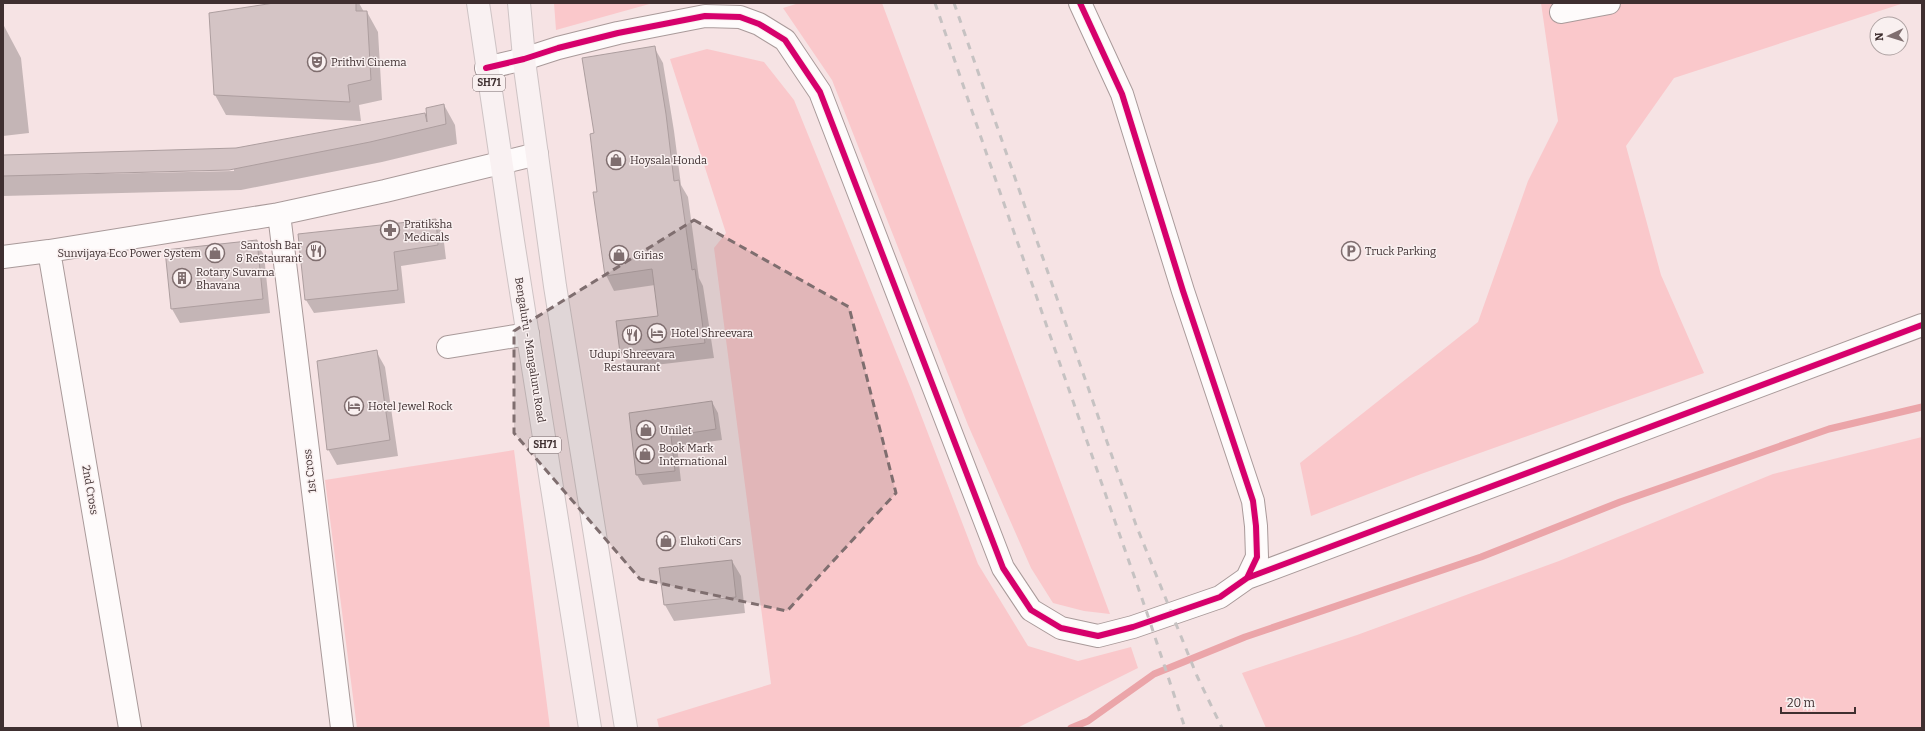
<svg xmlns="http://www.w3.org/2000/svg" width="1925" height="731" font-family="Bitter,serif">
<rect width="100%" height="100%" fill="#f6e3e4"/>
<path fill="#fac8cb" d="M 554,3 L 653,3 L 556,30 Z
M 799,3 L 882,3 L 1110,614 L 1084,611 L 1053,603 L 1031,568 L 968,425 L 832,80 L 783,8 Z
M 1541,3 L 1904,3 L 1674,78 L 1626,146 L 1661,275 L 1704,373 L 1421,474 L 1311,516 L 1300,463 L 1478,322 L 1528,181 L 1558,121 Z
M 707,49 L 764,62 L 794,100 L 911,389 L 978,564 L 1028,646 L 1078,661 L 1131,647 L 1138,668 L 1017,728 L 659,728 L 657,719 L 771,684 L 714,248 L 726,233 L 670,59 Z
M 1922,437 L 1922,728 L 1266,728 L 1242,673 L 1357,635 L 1559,561 L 1773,474 Z
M 514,450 L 550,728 L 357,728 L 325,480 Z"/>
<path fill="#0003" fill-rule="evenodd" d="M 281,3 L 359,3 L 364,12 L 367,12 L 378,32 L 382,100 L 359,105 L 361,121 L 226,115 L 215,95 L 210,14 Z
M 3,24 L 21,58 L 29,133 L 3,136 Z
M 654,47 L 663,63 L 674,131 L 681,185 L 688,197 L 699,278 L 703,286 L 714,358 L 630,368 L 621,352 L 660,316 L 655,285 L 614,291 L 606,275 L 596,134 Z
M 444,105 L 455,125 L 457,144 L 382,162 L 241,190 L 3,196 L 3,156 L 236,149 L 424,114 L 428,120 ZM 234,169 L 234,171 L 51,175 L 51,174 Z
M 435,220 L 443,234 L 446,259 L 401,266 L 405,303 L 314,313 L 306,300 Z
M 256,241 L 264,255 L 270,313 L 180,323 L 172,309 Z
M 376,351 L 385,367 L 398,456 L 337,465 L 328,449 Z
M 712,402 L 718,413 L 722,440 L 677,446 L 681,481 L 643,485 L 637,475 L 630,414 Z
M 732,561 L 741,576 L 745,613 L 674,621 L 665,605 L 660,569 Z"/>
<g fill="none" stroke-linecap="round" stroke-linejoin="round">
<path stroke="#eba5a9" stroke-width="7" d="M 1071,728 L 1088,721 L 1154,674 L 1245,637 L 1481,557 L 1620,502 L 1829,429 L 1922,407"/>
</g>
<path fill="#d4c4c5" stroke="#ad9e9f" d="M 274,3 L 356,3 L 356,11 L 367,11 L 371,80 L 348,85 L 350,102 L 214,95 L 209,13 Z
M 655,46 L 666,114 L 674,181 L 679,180 L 692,270 L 695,269 L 705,343 L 620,353 L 616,321 L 658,316 L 652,269 L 605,276 L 593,192 L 597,192 L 590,134 L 594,133 L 582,58 Z
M 444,104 L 446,124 L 370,142 L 229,170 L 3,176 L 3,155 L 236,148 L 425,113 L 427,122 L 426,108 Z
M 436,219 L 438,245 L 394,252 L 398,290 L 305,300 L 298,234 Z
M 257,240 L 263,299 L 171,309 L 165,250 Z
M 377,350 L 390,440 L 327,450 L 317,361 Z
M 712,401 L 716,429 L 671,436 L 675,471 L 636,475 L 629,413 Z
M 732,560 L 736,597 L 664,605 L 659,568 Z"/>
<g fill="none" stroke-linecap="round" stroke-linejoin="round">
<defs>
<path id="minor" d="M 1561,12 L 1609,3
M 486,68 L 524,59 L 558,48 L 618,33 L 705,16 L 740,17 L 759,24 L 785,40 L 820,92 L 1003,568 L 1031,610 L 1061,628 L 1098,636 L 1133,627 L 1220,597 L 1247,578 L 1257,557 L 1256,526 L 1253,501 L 1183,291 L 1122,94 L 1080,3
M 279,214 L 342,728
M 49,251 L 130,728
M 3,257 L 49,251 L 279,214 L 385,191 L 537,154
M 448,347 L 528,334
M 1247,578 L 1922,325"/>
<path id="major" d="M 478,3 L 513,241 L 590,728
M 519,3 L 525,68 L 555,286 L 626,728"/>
</defs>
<use href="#minor" stroke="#a99a9a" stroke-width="24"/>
<use href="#major" stroke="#cec3c4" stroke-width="24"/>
<use href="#minor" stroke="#fefbfb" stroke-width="22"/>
<use href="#major" stroke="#f9f1f2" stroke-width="22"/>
<path stroke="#c6c2c2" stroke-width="3" stroke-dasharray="7 7" stroke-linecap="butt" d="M 935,3 L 987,155 L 1147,613 L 1185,728
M 954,3 L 1136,525 L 1197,676 L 1222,728"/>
<defs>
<path id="cycleway" d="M 486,68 L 524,59 L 558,48 L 618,33 L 705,16 L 740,17 L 759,24 L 785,40 L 820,92 L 1003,568 L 1031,610 L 1061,628 L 1098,636 L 1133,627 L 1220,597 L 1247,578 L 1257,557 L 1256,526 L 1253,501 L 1183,291 L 1122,94 L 1080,3
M 1247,578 L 1922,325"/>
</defs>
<use href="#cycleway" stroke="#f9f0f0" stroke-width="8"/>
<use href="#cycleway" stroke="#d6006c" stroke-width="6"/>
</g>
<path fill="#7f6e6f" fill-opacity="0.2" stroke="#7f6e6f" stroke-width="3" stroke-dasharray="8 5" stroke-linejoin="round" d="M 694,220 L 849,307 L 896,493 L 787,611 L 640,579 L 514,433 L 514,331 Z"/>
<defs>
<symbol id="theatre-ring" viewBox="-11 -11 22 22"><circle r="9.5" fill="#f9f0f0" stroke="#7f6e6f" stroke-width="1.5"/><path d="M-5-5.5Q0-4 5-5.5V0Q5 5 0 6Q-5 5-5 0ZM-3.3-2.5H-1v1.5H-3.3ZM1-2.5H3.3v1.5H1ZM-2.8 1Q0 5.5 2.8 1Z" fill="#7f6e6f"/></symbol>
<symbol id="shop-ring" viewBox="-11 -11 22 22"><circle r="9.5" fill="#f9f0f0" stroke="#7f6e6f" stroke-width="1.5"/><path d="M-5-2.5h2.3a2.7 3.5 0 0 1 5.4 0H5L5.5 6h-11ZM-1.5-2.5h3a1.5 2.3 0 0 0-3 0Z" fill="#7f6e6f"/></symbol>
<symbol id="pharmacy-ring" viewBox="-11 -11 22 22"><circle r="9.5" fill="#f9f0f0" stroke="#7f6e6f" stroke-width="1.5"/><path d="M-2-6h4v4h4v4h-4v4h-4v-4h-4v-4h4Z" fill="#7f6e6f"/></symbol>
<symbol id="restaurant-ring" viewBox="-11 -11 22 22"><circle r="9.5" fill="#f9f0f0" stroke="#7f6e6f" stroke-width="1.5"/><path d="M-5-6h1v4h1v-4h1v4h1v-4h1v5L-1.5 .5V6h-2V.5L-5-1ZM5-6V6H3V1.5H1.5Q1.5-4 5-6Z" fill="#7f6e6f"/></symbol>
<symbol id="parking-ring" viewBox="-11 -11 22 22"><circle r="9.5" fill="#f9f0f0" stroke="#7f6e6f" stroke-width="1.5"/><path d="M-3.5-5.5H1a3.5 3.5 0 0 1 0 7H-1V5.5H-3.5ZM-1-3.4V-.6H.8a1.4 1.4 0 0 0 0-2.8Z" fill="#7f6e6f"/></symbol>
<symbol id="building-ring" viewBox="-11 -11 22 22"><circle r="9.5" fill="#f9f0f0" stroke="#7f6e6f" stroke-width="1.5"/><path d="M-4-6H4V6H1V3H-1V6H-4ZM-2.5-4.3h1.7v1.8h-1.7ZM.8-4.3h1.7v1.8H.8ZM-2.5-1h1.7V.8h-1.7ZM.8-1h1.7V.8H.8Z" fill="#7f6e6f"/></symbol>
<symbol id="hotel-ring" viewBox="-11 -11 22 22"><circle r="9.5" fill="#f9f0f0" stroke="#7f6e6f" stroke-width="1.5"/><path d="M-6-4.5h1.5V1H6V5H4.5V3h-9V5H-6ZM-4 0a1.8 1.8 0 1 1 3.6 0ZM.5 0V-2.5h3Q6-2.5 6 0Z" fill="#7f6e6f"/></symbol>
</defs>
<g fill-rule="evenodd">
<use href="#theatre-ring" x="306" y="51" width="22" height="22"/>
<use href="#shop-ring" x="605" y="149" width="22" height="22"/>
<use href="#pharmacy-ring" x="379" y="219" width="22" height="22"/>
<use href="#restaurant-ring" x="305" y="240" width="22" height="22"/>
<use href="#parking-ring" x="1340" y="240" width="22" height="22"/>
<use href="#shop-ring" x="204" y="242" width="22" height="22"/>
<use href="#shop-ring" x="608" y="244" width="22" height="22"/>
<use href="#building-ring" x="171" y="267" width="22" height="22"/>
<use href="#hotel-ring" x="646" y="322" width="22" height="22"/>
<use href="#restaurant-ring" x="621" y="324" width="22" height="22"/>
<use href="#hotel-ring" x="343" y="395" width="22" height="22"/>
<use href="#shop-ring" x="635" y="419" width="22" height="22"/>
<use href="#shop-ring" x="634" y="443" width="22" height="22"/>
<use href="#shop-ring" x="655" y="530" width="22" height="22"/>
</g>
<g text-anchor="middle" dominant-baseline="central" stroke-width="3" stroke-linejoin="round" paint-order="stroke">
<g fill="#f9f0f0" stroke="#77696a" stroke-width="1">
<rect x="473" y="75" width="32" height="16" rx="3"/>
<rect x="529" y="437" width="32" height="16" rx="3"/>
</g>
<g font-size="10" font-weight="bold" fill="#3f2f30">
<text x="489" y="83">SH71</text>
<text x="545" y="445">SH71</text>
</g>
<g font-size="11" fill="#3f2f30" stroke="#f9f0f0" text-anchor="start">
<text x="331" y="62">Prithvi Cinema</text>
<text x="630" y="160">Hoysala Honda</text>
<text x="404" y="224">Pratiksha<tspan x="404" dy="13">Medicals</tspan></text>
<text x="302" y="245" text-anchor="end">Santosh Bar<tspan x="302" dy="13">&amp; Restaurant</tspan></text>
<text x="1365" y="251">Truck Parking</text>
<text x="201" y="253" text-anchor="end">Sunvijaya Eco Power System</text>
<text x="633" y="255">Girias</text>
<text x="196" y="272">Rotary Suvarna<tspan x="196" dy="13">Bhavana</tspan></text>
<text x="671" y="333">Hotel Shreevara</text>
<text x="632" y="354" text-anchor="middle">Udupi Shreevara<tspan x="632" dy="13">Restaurant</tspan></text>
<text x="368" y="406">Hotel Jewel Rock</text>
<text x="660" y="430">Unilet</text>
<text x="659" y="448">Book Mark<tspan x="659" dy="13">International</tspan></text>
<text x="680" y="541">Elukoti Cars</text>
</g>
<g font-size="11" fill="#3f2f30" stroke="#f9f0f0">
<text transform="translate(530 350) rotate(81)">Bengaluru - Mangaluru Road</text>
<text transform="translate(310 471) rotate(-97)">1st Cross</text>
<text transform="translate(90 490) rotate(80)">2nd Cross</text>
</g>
</g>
<rect width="1925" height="731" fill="none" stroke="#3f2f30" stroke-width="8"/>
<g transform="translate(1889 36) rotate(266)"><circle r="19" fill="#f9f0f0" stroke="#afa3a3"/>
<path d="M0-3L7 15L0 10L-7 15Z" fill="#7f6e6f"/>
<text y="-6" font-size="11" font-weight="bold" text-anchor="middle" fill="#3f2f30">N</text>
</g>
<path d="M1781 707v6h74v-6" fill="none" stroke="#3f2f30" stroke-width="2"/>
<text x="1787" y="707" font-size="12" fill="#3f2f30" stroke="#f9f0f0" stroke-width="3" paint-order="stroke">20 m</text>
</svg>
